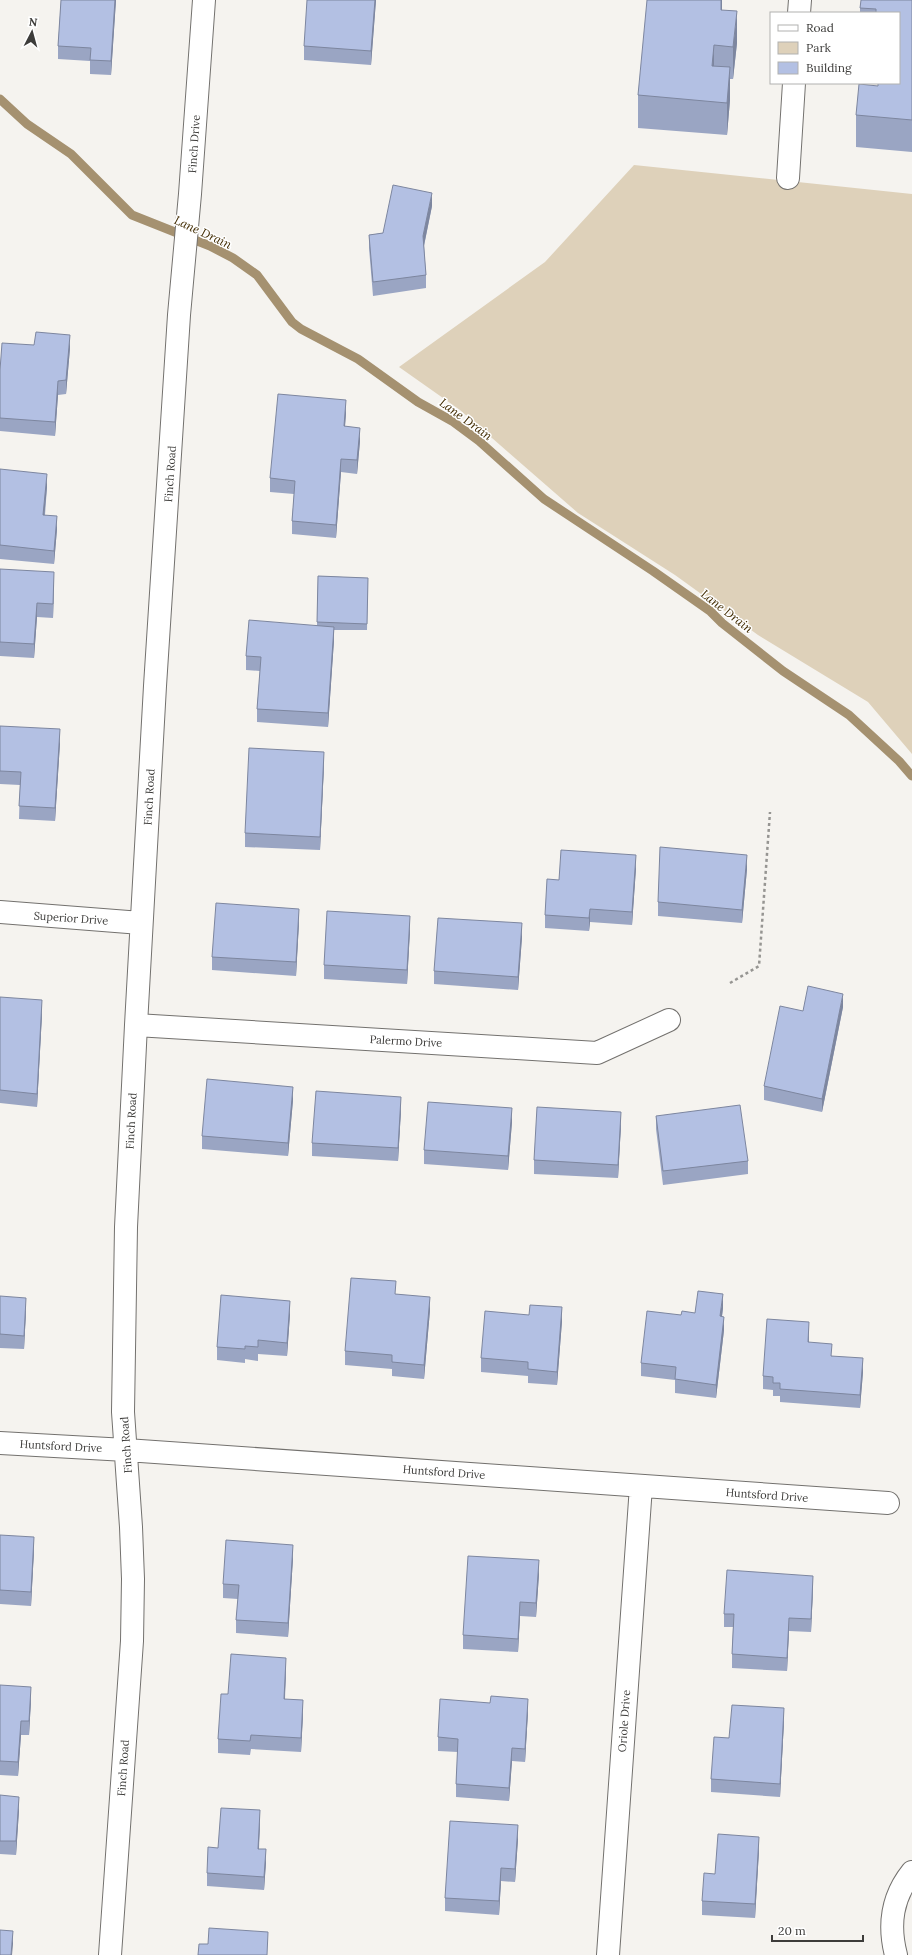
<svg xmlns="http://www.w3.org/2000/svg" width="912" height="1955" font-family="Lora,serif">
<rect width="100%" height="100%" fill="#f5f3ef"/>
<path fill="#ded1ba" d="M 634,165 L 912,194 L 912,754 L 868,702 L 758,635 L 675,575 L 578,513 L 460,410 L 399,367 L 545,262 Z"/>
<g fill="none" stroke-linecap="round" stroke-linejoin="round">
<path stroke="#a59170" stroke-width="9" d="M 0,99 L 27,124 L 71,154 L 132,215 L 210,246 L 233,258 L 257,275 L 292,322 L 301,329 L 358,359 L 418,402 L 452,421 L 479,441 L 544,499 L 653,571 L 710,611 L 722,623 L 783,671 L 849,715 L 899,761 L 912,776"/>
<defs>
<path id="minor" d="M 799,13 L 800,0
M 788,178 L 794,83
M 0,912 L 141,923
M 136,1025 L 597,1053 L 669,1020
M 0,1443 L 126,1450 L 888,1503
M 110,1955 L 132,1641 L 133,1579 L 131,1527 L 123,1412 L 126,1227 L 136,1025 L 155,686 L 179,315 L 190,194 L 204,0
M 608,1955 L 641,1486
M 896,1955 C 888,1924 892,1897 912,1872"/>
</defs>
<use href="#minor" stroke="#73716e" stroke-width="24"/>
<path stroke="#969592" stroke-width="2.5" stroke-dasharray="3 3" stroke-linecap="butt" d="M 730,983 L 759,966 L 770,812"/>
<use href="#minor" stroke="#fff" stroke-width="22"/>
</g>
<path fill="#9aa5c3" d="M 61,0 L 116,0 L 111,75 L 90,74 L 90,61 L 58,59 L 58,46 Z
M 376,0 L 371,65 L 304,60 L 304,46 Z
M 722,0 L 722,10 L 737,43 L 733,79 L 730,79 L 730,100 L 727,135 L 638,128 L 638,95 Z
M 912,0 L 912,152 L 856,147 L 856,115 L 878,86 L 899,13 L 860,13 L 860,8 Z
M 432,206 L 424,246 L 426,275 L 426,288 L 373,296 L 369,248 L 369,235 L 383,233 Z
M 70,348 L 66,394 L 58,395 L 55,436 L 0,431 L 0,370 Z
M 346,413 L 345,426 L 360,441 L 357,474 L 341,472 L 336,538 L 292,534 L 292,521 L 294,494 L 270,492 L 270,478 Z
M 0,469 L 47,487 L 45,515 L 57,529 L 54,564 L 0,559 Z
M 0,569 L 54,585 L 53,618 L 37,617 L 34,658 L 0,656 Z
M 318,576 L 368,578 L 367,630 L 334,630 L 334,640 L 328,727 L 257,722 L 257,709 L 260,671 L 246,670 L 246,656 L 317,625 Z
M 0,726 L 60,743 L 55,821 L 19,819 L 20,785 L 0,784 Z
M 324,765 L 320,850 L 245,847 L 245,833 Z
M 636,868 L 632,925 L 590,922 L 589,931 L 545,928 L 545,915 L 559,880 Z
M 747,869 L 742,923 L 658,916 L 658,902 Z
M 299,922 L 296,976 L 212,970 L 212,957 Z
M 410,930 L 407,984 L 324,979 L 324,965 Z
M 522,937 L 518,990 L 434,984 L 434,971 Z
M 0,997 L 42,1014 L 37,1107 L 0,1103 Z
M 843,1007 L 822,1112 L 764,1100 L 764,1086 L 803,1011 Z
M 293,1100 L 288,1156 L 202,1149 L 202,1136 Z
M 401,1110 L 398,1161 L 312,1156 L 312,1143 Z
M 656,1116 L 748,1161 L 748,1174 L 663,1185 L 656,1129 Z
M 512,1122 L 508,1170 L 424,1164 L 424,1150 Z
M 621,1125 L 618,1178 L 534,1174 L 534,1160 Z
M 396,1294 L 430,1310 L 424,1379 L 392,1376 L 392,1369 L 345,1365 L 345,1351 Z
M 0,1296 L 26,1311 L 24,1349 L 0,1348 Z
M 723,1308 L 722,1317 L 724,1330 L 716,1398 L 675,1393 L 675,1380 L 641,1376 L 641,1363 L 681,1315 L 695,1313 Z
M 290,1314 L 287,1356 L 258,1354 L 258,1361 L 245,1359 L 245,1363 L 217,1360 L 217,1347 Z
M 529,1315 L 562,1321 L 557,1385 L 528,1383 L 528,1376 L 481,1372 L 481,1358 Z
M 809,1336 L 809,1342 L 832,1356 L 863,1372 L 860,1408 L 780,1402 L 780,1396 L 773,1396 L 773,1390 L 763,1389 L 763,1376 Z
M 0,1535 L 34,1550 L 31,1606 L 0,1604 Z
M 293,1558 L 288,1637 L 236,1633 L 236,1620 L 238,1599 L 223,1598 L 223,1584 Z
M 539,1574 L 536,1617 L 520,1616 L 518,1652 L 463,1649 L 463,1635 Z
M 813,1589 L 811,1632 L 789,1631 L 787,1671 L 732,1668 L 732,1654 L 733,1627 L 724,1627 L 724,1614 Z
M 286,1671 L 285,1699 L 303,1714 L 301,1752 L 251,1749 L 250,1755 L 218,1753 L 218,1739 L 228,1694 Z
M 0,1685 L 31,1700 L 29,1735 L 21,1735 L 18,1776 L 0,1775 Z
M 528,1712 L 525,1762 L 512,1761 L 509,1801 L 456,1797 L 456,1784 L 458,1752 L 438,1751 L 438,1737 Z
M 784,1721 L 780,1797 L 711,1792 L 711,1779 L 729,1738 Z
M 0,1795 L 19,1810 L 16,1855 L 0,1854 Z
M 260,1823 L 259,1849 L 266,1862 L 264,1890 L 207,1886 L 207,1873 L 218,1848 Z
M 518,1839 L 515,1882 L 501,1881 L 499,1915 L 445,1911 L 445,1898 Z
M 759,1850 L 755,1918 L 702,1915 L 702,1901 L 715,1874 Z"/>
<path fill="#7d869f" d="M 115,0 L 116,0 L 111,75 L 111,61 Z
M 375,0 L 376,0 L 371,65 L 371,51 Z
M 721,0 L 722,0 L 722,26 L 721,10 Z
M 737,11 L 737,43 L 733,79 L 733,47 Z
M 714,45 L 714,77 L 712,66 Z
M 730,67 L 730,100 L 727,135 L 727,103 Z
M 432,193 L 432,206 L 423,250 L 423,236 Z
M 70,335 L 70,348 L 66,394 L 66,380 Z
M 58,381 L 58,395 L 55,436 L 55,422 Z
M 346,400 L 346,413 L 344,439 L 344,426 Z
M 360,428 L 360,441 L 357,474 L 357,460 Z
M 341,459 L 341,472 L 336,538 L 336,525 Z
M 47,474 L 47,487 L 43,528 L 43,515 Z
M 57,516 L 57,529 L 54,564 L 54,551 Z
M 54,572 L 54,585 L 53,618 L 53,604 Z
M 37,603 L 37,617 L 34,658 L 34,644 Z
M 334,627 L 334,640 L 328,727 L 328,713 Z
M 60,729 L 60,743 L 55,821 L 55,808 Z
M 324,752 L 324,765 L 320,850 L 320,837 Z
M 636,855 L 636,868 L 632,925 L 632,912 Z
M 747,855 L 747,869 L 742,923 L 742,910 Z
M 299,909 L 299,922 L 296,976 L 296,962 Z
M 590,909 L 590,922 L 589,931 L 589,918 Z
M 410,916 L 410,930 L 407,984 L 407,970 Z
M 522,923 L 522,937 L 518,990 L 518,977 Z
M 843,994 L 843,1007 L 822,1112 L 822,1099 Z
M 42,1000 L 42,1014 L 37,1107 L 37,1094 Z
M 293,1087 L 293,1100 L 288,1156 L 288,1143 Z
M 401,1097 L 401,1110 L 398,1161 L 398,1148 Z
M 512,1108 L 512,1122 L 508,1170 L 508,1156 Z
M 621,1112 L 621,1125 L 618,1178 L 618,1165 Z
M 723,1294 L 723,1308 L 720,1330 L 720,1316 Z
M 430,1297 L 430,1310 L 424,1379 L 424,1365 Z
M 26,1298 L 26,1311 L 24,1349 L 24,1336 Z
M 290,1301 L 290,1314 L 287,1356 L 287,1343 Z
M 562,1307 L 562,1321 L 557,1385 L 557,1372 Z
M 724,1317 L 724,1330 L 716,1398 L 716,1385 Z
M 809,1322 L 809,1336 L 808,1356 L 808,1342 Z
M 863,1358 L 863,1372 L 860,1408 L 860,1395 Z
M 34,1537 L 34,1550 L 31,1606 L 31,1592 Z
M 293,1545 L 293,1558 L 288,1637 L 288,1623 Z
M 539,1560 L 539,1574 L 536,1617 L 536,1603 Z
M 813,1576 L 813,1589 L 811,1632 L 811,1619 Z
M 520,1602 L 520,1616 L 518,1652 L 518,1639 Z
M 789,1618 L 789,1631 L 787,1671 L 787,1658 Z
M 286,1658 L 286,1671 L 284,1713 L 284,1699 Z
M 31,1687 L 31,1700 L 29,1735 L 29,1721 Z
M 528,1699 L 528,1712 L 525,1762 L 525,1749 Z
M 303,1700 L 303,1714 L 301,1752 L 301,1738 Z
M 784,1708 L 784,1721 L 780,1797 L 780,1784 Z
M 21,1721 L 21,1735 L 18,1776 L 18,1762 Z
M 512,1748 L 512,1761 L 509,1801 L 509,1788 Z
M 19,1797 L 19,1810 L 16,1855 L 16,1841 Z
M 260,1810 L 260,1823 L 258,1862 L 258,1849 Z
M 518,1825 L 518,1839 L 515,1882 L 515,1869 Z
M 759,1837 L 759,1850 L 755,1918 L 755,1904 Z
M 266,1849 L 266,1862 L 264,1890 L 264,1877 Z
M 501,1868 L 501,1881 L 499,1915 L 499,1901 Z
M 13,1931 L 13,1944 L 12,1955 L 11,1955 Z"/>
<path fill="#b3c0e3" stroke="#7d869f" d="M 61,0 L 115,0 L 111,61 L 90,60 L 91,48 L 58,46 Z
M 307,0 L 375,0 L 371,51 L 304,46 Z
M 647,0 L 721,0 L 721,10 L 737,11 L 733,47 L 714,45 L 712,66 L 730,67 L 727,103 L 638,95 Z
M 861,0 L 912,0 L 912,120 L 856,115 L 859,84 L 878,86 L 878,83 L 899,83 L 899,13 L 876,13 L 876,9 L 860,8 Z
M 393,185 L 432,193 L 423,236 L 426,275 L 373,282 L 369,235 L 383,233 Z
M 36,332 L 70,335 L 66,380 L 58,381 L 55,422 L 0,418 L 0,370 L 2,343 L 34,345 Z
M 278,394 L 346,400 L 344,426 L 360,428 L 357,460 L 341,459 L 336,525 L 292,521 L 295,481 L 270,478 Z
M 0,469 L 47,474 L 43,515 L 57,516 L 54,551 L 0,545 Z
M 0,569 L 54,572 L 53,604 L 37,603 L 34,644 L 0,642 Z
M 318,576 L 368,578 L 367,624 L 317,622 Z
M 249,620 L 334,627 L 328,713 L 257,709 L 261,657 L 246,656 Z
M 0,726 L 60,729 L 55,808 L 19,806 L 21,772 L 0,771 Z
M 249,748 L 324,752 L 320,837 L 245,833 Z
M 660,847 L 747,855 L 742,910 L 658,902 Z
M 561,850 L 636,855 L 632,912 L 590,909 L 589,918 L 545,915 L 547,879 L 559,880 Z
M 216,903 L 299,909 L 296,962 L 212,957 Z
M 327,911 L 410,916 L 407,970 L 324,965 Z
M 438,918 L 522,923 L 518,977 L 434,971 Z
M 808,986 L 843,994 L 822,1099 L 764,1086 L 780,1006 L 803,1011 Z
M 0,997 L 42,1000 L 37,1094 L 0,1090 Z
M 207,1079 L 293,1087 L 288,1143 L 202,1136 Z
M 316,1091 L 401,1097 L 398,1148 L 312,1143 Z
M 428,1102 L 512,1108 L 508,1156 L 424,1150 Z
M 740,1105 L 748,1161 L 663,1171 L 656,1116 Z
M 537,1107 L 621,1112 L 618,1165 L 534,1160 Z
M 351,1278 L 396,1281 L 395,1294 L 430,1297 L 424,1365 L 392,1362 L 392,1355 L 345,1351 Z
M 698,1291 L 723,1294 L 720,1316 L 724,1317 L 716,1385 L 675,1379 L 676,1367 L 641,1363 L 647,1311 L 681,1315 L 682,1311 L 695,1313 Z
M 221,1295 L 290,1301 L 287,1343 L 258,1340 L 258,1347 L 245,1346 L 245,1349 L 217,1347 Z
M 0,1296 L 26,1298 L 24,1336 L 0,1334 Z
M 530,1305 L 562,1307 L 557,1372 L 528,1369 L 528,1362 L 481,1358 L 485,1311 L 529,1315 Z
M 767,1319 L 809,1322 L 808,1342 L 832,1344 L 831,1356 L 863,1358 L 860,1395 L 780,1389 L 780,1383 L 773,1383 L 773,1377 L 763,1376 Z
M 0,1535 L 34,1537 L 31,1592 L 0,1590 Z
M 226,1540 L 293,1545 L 288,1623 L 236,1620 L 239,1585 L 223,1584 Z
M 468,1556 L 539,1560 L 536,1603 L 520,1602 L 518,1639 L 463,1635 Z
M 727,1570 L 813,1576 L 811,1619 L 789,1618 L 787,1658 L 732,1654 L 734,1614 L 724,1614 Z
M 231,1654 L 286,1658 L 284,1699 L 303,1700 L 301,1738 L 251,1735 L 250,1741 L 218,1739 L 221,1694 L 228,1694 Z
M 0,1685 L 31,1687 L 29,1721 L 21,1721 L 18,1762 L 0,1761 Z
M 491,1696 L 528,1699 L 525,1749 L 512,1748 L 509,1788 L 456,1784 L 458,1739 L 438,1737 L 440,1699 L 490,1703 Z
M 732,1705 L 784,1708 L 780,1784 L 711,1779 L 714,1737 L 729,1738 Z
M 0,1795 L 19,1797 L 16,1841 L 0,1841 Z
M 221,1808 L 260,1810 L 258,1849 L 266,1849 L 264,1877 L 207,1873 L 208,1847 L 218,1848 Z
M 450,1821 L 518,1825 L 515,1869 L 501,1868 L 499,1901 L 445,1898 Z
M 718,1834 L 759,1837 L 755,1904 L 702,1901 L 704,1873 L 715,1874 Z
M 209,1928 L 268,1932 L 267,1955 L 198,1955 L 199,1944 L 208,1944 Z
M 0,1930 L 13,1931 L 11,1955 L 0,1955 Z"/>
<g text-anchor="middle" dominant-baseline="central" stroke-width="3" stroke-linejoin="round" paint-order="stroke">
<g font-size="11" fill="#3d3c3a" stroke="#fff">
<text transform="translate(194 144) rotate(-86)">Finch Drive</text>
<text transform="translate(170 474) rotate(-86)">Finch Road</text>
<text transform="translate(149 797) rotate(-87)">Finch Road</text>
<text transform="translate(71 918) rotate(4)">Superior Drive</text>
<text transform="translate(406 1041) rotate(3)">Palermo Drive</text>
<text transform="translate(131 1121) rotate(-87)">Finch Road</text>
<text transform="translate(126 1445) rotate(-94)">Finch Road</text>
<text transform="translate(61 1446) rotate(3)">Huntsford Drive</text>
<text transform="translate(444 1472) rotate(4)">Huntsford Drive</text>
<text transform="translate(767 1495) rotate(4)">Huntsford Drive</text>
<text transform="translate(624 1721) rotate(-86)">Oriole Drive</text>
<text transform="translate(123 1768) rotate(-86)">Finch Road</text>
</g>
<g font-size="12" font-style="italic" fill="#412b00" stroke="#fff">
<text transform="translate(203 232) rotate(25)">Lane Drain</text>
<text transform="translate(466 419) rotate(36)">Lane Drain</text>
<text transform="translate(727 611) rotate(38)">Lane Drain</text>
</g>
</g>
<rect x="770" y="12" width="130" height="72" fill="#ffffff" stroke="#b1b1b0"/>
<rect x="778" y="25" width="20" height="6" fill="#ffffff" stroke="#b1b1b0"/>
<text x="806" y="32" font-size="12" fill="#3d3c3a">Road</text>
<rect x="778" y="42" width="20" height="12" fill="#ded1ba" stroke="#b1b1b0"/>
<text x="806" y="52" font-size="12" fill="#3d3c3a">Park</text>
<rect x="778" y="62" width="20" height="12" fill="#b3c0e3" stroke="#b1b1b0"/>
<text x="806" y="72" font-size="12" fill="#3d3c3a">Building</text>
<g transform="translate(32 32) rotate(6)" stroke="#ffffff" stroke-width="3" paint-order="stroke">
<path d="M0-3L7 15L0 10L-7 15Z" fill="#3d3c3a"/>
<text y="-6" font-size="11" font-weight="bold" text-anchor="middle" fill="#3d3c3a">N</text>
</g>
<path d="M772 1935v6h91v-6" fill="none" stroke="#3d3c3a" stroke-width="2"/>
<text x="778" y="1935" font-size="12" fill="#3d3c3a" stroke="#ffffff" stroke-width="3" paint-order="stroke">20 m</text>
</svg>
